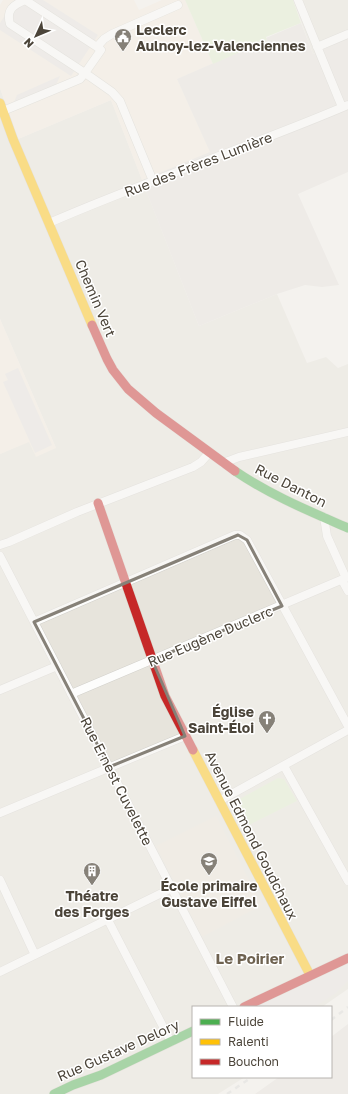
<svg xmlns="http://www.w3.org/2000/svg" width="348" height="1094" font-family="'Golos Text',sans-serif">
<rect width="100%" height="100%" fill="#f4f2ee"/>
<path fill="#e7e4dc" d="M 293,0 L 348,0 L 348,38 L 313,54 Z
M 0,88 L 18,139 L 111,100 L 199,326 L 277,294 L 307,363 L 326,357 L 338,368 L 348,364 L 348,989 L 322,1007 L 193,1007 L 193,1077 L 245,1077 L 218,1094 L 0,1094 L 0,454 L 29,441 L 56,448 L 0,319 Z"/>
<path fill="#f3ebdf" d="M 3,0 L 134,0 L 139,10 L 162,0 L 185,0 L 213,64 L 177,79 L 211,153 L 142,180 L 111,100 L 18,139 L 0,88 L 0,5 Z
M 0,319 L 56,448 L 36,457 L 29,442 L 0,454 Z"/>
<path fill="#e6e2de" d="M 301,23 L 313,54 L 348,38 L 348,172 L 298,194 L 339,285 L 322,287 L 305,285 L 277,294 L 199,326 L 142,180 L 210,152 L 177,79 L 267,40 L 266,38 Z
M 348,1024 L 348,1094 L 255,1094 L 279,1077 L 331,1077 L 331,1037 Z"/>
<path fill="#eae5da" d="M 216,816 L 262,905 L 202,937 L 156,846 Z"/>
<path fill="#e1eecf" d="M 185,0 L 293,0 L 301,23 L 266,37 L 267,40 L 213,64 Z
M 278,778 L 284,779 L 297,801 L 247,826 L 234,802 Z"/>
<path fill="#e6e3df" d="M 15,0 L 43,0 L 98,35 L 71,76 L 0,30 L 0,23 Z
M 60,76 L 56,85 L 14,102 L 17,95 Z
M 18,368 L 52,445 L 35,453 L 3,382 L 8,380 L 5,374 Z
M 348,963 L 348,981 L 336,993 L 315,1007 L 252,1007 Z"/>
<g fill="none" stroke-linecap="round" stroke-linejoin="round">
<defs>
<path id="street" d="M 25,0 L 97,47 L 101,50 L 85,73 L 10,24 C 6,10 13,5 25,0
M 298,0 L 342,107
M 97,47 L 104,39 L 112,34 L 178,5
M 317,47 L 348,34
M 3,111 L 80,79 L 85,73 L 112,92 L 120,101 L 153,181
M 49,223 C 147,180 250,147 348,105
M 223,463 L 239,457 L 348,432
M 324,517 L 327,536 L 346,578
M 0,545 L 9,542 L 77,512 L 193,467 L 201,462 L 209,453
M 0,556 L 233,1007
M 342,580 L 348,591
M 34,622 L 235,535 L 240,535 L 247,540 L 348,726
M 0,690 L 57,666
M 71,694 L 348,577
M 284,766 L 348,881
M 219,801 L 348,730
M 0,813 L 185,736
M 0,880 L 35,955
M 108,920 L 171,1042
M 0,972 L 172,888"/>
<path id="fast" d="M 235,471 C 270,495 309,511 348,528
M 54,1094 L 73,1085 L 101,1075 L 193,1031"/>
<path id="slow" d="M 0,103 L 13,139 L 92,325
M 193,750 L 310,975"/>
<path id="jam" d="M 92,325 L 107,359 L 113,370 L 128,389 L 156,413 L 235,471
M 98,503 L 165,696 L 193,750
M 244,1007 L 348,958"/>
</defs>
<use href="#street" stroke="#d2d0cb" stroke-width="9"/>
<use href="#fast" stroke="#d3cfc5" stroke-width="10"/>
<use href="#slow" stroke="#d3cfc5" stroke-width="10"/>
<use href="#jam" stroke="#d3cfc5" stroke-width="10"/>
<use href="#street" stroke="#fdfdfc" stroke-width="8"/>
<use href="#fast" stroke="#4caf50" stroke-width="9"/>
<use href="#slow" stroke="#ffc107" stroke-width="9"/>
<use href="#jam" stroke="#c62828" stroke-width="9"/>
<path stroke="#dbdbda" stroke-width="2.5" stroke-dasharray="5 5" stroke-linecap="butt" d="M 331,1020 L 348,1007
M 227,1094 L 252,1077"/>
</g>
<path d="M0 0H348V1094H0ZM 238,535 L 247,540 L 282,606 L 152,660 L 185,736 L 109,767 L 34,622 Z" fill="#f4f2ee" fill-opacity=".55" fill-rule="evenodd"/>
<path fill="none" stroke="#868178" stroke-width="3" stroke-linejoin="round" d="M 238,535 L 247,540 L 282,606 L 152,660 L 185,736 L 109,767 L 34,622 Z"/>
<defs>
<symbol id="civic-pin" viewBox="-11 -11 22 30"><path d="M0 17L-7.5 6A9.5 9.5 0 1 1 7.5 6Z" fill="#868178" stroke="#fff"/><path d="M-.6-6.5H3V-4.5H.6V-3L4-1V1h2V6H-6V1h2V-1L-.6-3ZM-1.2 2.5V6h2.4V2.5Z" fill="#fff"/></symbol>
<symbol id="church-pin" viewBox="-11 -11 22 30"><path d="M0 17L-7.5 6A9.5 9.5 0 1 1 7.5 6Z" fill="#868178" stroke="#fff"/><path d="M-1.2-6h2.4v3.5h3.3v2.4h-3.3V6h-2.4V-.1h-3.3v-2.4h3.3Z" fill="#fff"/></symbol>
<symbol id="school-pin" viewBox="-11 -11 22 30"><path d="M0 17L-7.5 6A9.5 9.5 0 1 1 7.5 6Z" fill="#868178" stroke="#fff"/><path d="M0-5L7-2L0 1L-7-2ZM-4 1L0 2.5L4 1V4Q0 6-4 4Z" fill="#fff"/></symbol>
<symbol id="building-pin" viewBox="-11 -11 22 30"><path d="M0 17L-7.5 6A9.5 9.5 0 1 1 7.5 6Z" fill="#868178" stroke="#fff"/><path d="M-4-6H4V6H1V3H-1V6H-4ZM-2.5-4.3h1.7v1.8h-1.7ZM.8-4.3h1.7v1.8H.8ZM-2.5-1h1.7V.8h-1.7ZM.8-1h1.7V.8H.8Z" fill="#fff"/></symbol>
</defs>
<g fill-rule="evenodd">
<use href="#civic-pin" x="113" y="27" width="20" height="27"/>
<use href="#church-pin" x="257" y="709" width="20" height="27"/>
<use href="#school-pin" x="199" y="851" width="20" height="27"/>
<use href="#building-pin" x="82" y="861" width="20" height="27"/>
</g>
<g text-anchor="middle" dominant-baseline="central" stroke-width="3" stroke-linejoin="round" paint-order="stroke">
<g font-size="14" font-weight="bold" fill="#4b4439" stroke="#fff">
<text x="136" y="29" text-anchor="start">Leclerc<tspan x="136" dy="16">Aulnoy-lez-Valenciennes</tspan></text>
<text x="254" y="711" text-anchor="end">Église<tspan x="254" dy="16">Saint-Éloi</tspan></text>
<text x="209" y="885">École primaire<tspan x="209" dy="16">Gustave Eiffel</tspan></text>
<text x="92" y="895">Théatre<tspan x="92" dy="16">des Forges</tspan></text>
</g>
<g font-size="14" fill="#4b4439" stroke="#fff">
<text transform="translate(198 164) rotate(-21)">Rue des Frères Lumière</text>
<text transform="translate(96 298) rotate(67)">Chemin Vert</text>
<text transform="translate(291 485) rotate(27)">Rue Danton</text>
<text transform="translate(210 636) rotate(-23)">Rue Eugène Duclerc</text>
<text transform="translate(117 781) rotate(63)">Rue Ernest Cuvelette</text>
<text transform="translate(252 835) rotate(63)">Avenue Edmond Goudchaux</text>
<text transform="translate(118 1050) rotate(-24)">Rue Gustave Delory</text>
</g>
<g font-size="15" font-weight="bold" fill="#6e6250" stroke="#fff">
<text x="250" y="958">Le Poirier</text>
</g>
</g>
<rect x="192" y="1006" width="140" height="72" fill="#ffffff" stroke="#b7b4b0"/>
<rect x="200" y="1019" width="20" height="6" fill="#4caf50" stroke="#b7b4b0"/>
<text x="228" y="1026" font-size="12" fill="#4b4439">Fluide</text>
<rect x="200" y="1039" width="20" height="6" fill="#ffc107" stroke="#b7b4b0"/>
<text x="228" y="1046" font-size="12" fill="#4b4439">Ralenti</text>
<rect x="200" y="1059" width="20" height="6" fill="#c62828" stroke="#b7b4b0"/>
<text x="228" y="1066" font-size="12" fill="#4b4439">Bouchon</text>
<g transform="translate(36 36) rotate(226)" stroke="#ffffff" stroke-width="3" paint-order="stroke">
<path d="M0-3L7 15L0 10L-7 15Z" fill="#4b4439"/>
<text y="-6" font-size="11" font-weight="bold" text-anchor="middle" fill="#4b4439">N</text>
</g>
</svg>
